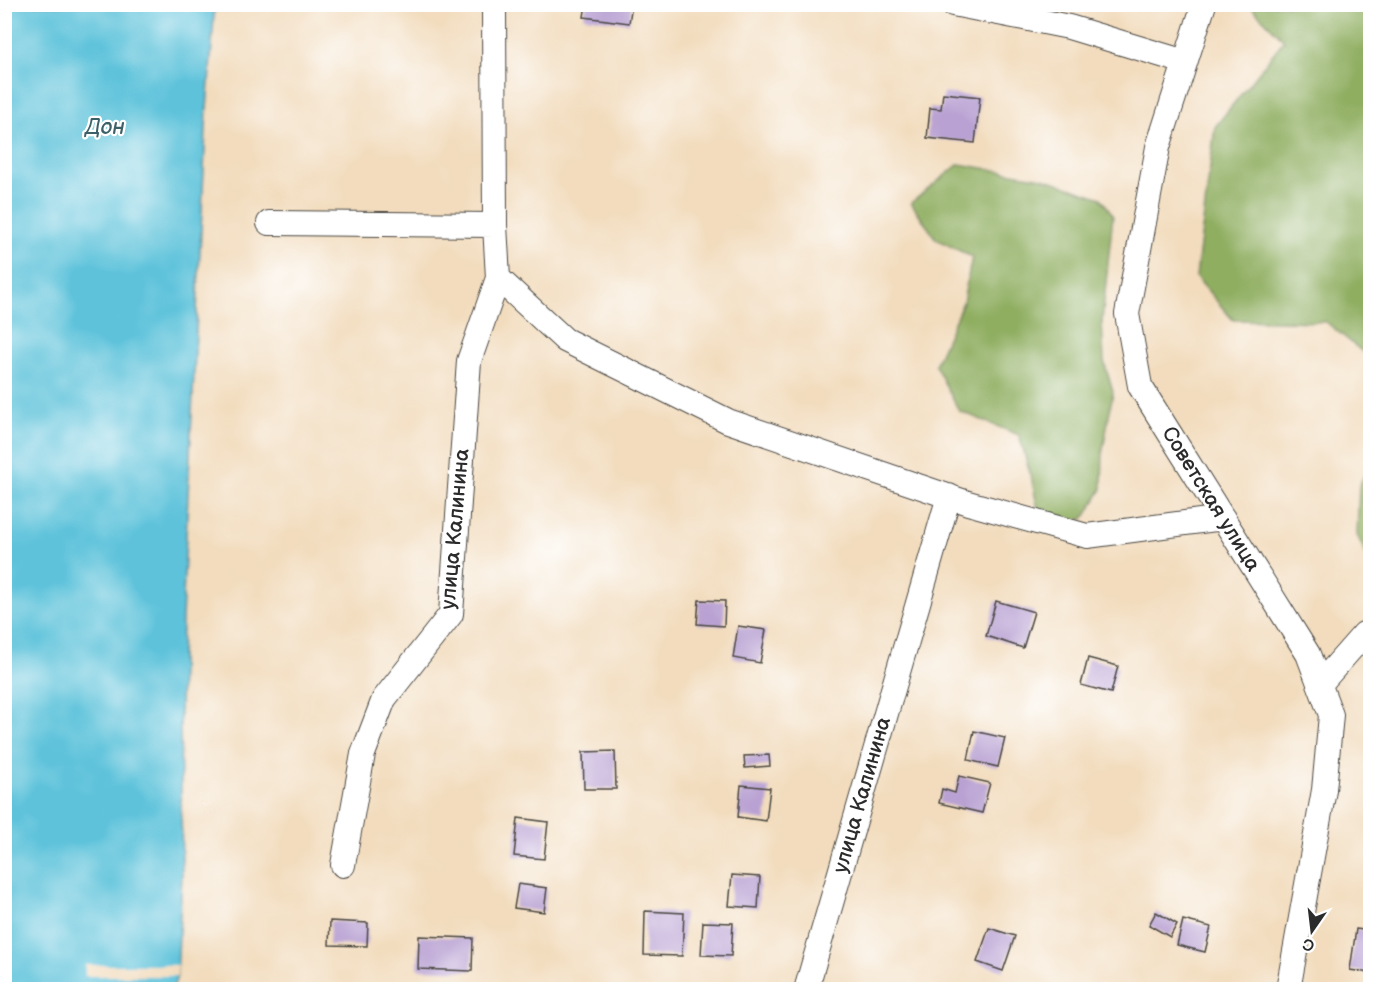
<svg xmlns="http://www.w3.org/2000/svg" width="1375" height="994" font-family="'Balsamiq Sans',sans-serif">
<rect width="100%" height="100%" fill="#fff"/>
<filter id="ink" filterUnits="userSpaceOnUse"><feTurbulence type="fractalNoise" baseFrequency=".0167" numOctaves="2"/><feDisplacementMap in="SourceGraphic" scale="12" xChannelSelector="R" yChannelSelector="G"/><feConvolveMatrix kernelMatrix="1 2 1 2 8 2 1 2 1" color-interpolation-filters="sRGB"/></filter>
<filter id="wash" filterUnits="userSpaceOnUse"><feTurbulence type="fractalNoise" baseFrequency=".008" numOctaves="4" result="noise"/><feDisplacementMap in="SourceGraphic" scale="24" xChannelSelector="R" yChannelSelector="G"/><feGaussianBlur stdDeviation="1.35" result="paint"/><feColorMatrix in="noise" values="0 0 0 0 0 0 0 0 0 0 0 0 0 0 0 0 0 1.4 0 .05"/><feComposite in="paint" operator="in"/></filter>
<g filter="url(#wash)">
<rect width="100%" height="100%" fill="#f2dcbd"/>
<path fill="#8fae61" stroke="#5d6c46" stroke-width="1.5" d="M 1253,5 L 1370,5 L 1370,358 L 1326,322 L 1233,320 L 1196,277 L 1215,127 L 1284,40 L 1252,8 Z
M 959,164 L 1043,178 L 1101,198 L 1113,215 L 1102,322 L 1104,361 L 1113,392 L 1103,450 L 1102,489 L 1084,519 L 1041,524 L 1032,481 L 1019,435 L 959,411 L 935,365 L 963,302 L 972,257 L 936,239 L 911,203 Z
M 1370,465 L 1370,562 L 1357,535 L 1359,486 Z"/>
<path fill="#5dc2da" stroke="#447682" stroke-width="1.5" d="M 5,5 L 215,5 L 207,109 L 182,618 L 180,714 L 182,875 L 177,976 L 173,989 L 5,990 Z"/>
<path fill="#f2dcbd" d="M 85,965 L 178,965 L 177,976 L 85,976 Z"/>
<g id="blocks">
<path fill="#b9a2d3" d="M 586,4 L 632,4 L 629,23 L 584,17 Z
M 943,93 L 980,97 L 975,143 L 927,138 L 930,108 L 941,109 Z
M 699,600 L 725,601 L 724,626 L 697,624 Z
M 996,601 L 1034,612 L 1023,648 L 986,636 Z
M 738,626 L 766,630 L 760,663 L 733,658 Z
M 1088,658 L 1118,666 L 1111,693 L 1081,685 Z
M 974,731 L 1005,738 L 998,767 L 968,760 Z
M 615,751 L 616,789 L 584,789 L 583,752 Z
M 769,755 L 770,766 L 745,768 L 744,756 Z
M 959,776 L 990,783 L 982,813 L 939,803 L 942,789 L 955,793 Z
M 741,785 L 770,788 L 766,821 L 738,817 Z
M 518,818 L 548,822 L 544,859 L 514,856 Z
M 732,875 L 760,877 L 758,908 L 729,906 Z
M 518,884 L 547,888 L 544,912 L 514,908 Z
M 645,911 L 684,913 L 682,956 L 644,955 Z
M 1156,912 L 1177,924 L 1170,937 L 1149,925 Z
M 1183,920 L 1211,927 L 1205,952 L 1177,945 Z
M 330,921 L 368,923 L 367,946 L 329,945 Z
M 703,922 L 733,923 L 731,956 L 701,955 Z
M 989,928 L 1015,936 L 1003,971 L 977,962 Z
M 1356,929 L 1370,931 L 1370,973 L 1350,970 Z
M 419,936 L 473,938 L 472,971 L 418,969 Z"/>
</g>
</g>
<g filter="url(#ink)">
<use href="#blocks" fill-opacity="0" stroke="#494641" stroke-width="1.5"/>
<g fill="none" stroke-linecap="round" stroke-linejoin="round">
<defs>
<path id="street" d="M 953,4 L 1069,27 L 1185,62
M 1204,4 L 1158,147 L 1127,314 L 1140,386 L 1308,654 L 1331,715 L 1324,790 L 1288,990
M 269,223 L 495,225
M 498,278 L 565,340 L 728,421 L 968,503 L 1087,536 L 1223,518
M 1320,684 L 1364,634 L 1370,634
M 343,865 L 363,754 L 384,699 L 451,614 L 469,361 L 498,278 L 495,225 L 494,4
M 806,990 L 949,496"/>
</defs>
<use href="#street" stroke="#494641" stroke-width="26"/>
<path stroke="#494641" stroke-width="4" stroke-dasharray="4.5 4.5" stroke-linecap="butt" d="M 212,4 L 215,5"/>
<use href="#street" stroke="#fff" stroke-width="24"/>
</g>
</g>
<g text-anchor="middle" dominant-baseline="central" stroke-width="4.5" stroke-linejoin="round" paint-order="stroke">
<g font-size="21" fill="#2b2b2b" stroke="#fff">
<text transform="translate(1211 499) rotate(58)">Советская улица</text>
<text transform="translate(455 529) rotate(-85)">улица Калинина</text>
<text transform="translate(862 795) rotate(-74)">улица Калинина</text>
</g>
<g font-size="22" font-style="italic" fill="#3c6068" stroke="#fff">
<text x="105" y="127">Дон</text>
</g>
</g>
<rect width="1375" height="994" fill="none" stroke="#fff" stroke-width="24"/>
<g transform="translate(1312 931) rotate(194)" stroke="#ffffff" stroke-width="4.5" paint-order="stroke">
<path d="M0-4.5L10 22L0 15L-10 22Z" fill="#2b2b2b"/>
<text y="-9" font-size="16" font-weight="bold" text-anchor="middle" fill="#2b2b2b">С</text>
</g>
</svg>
